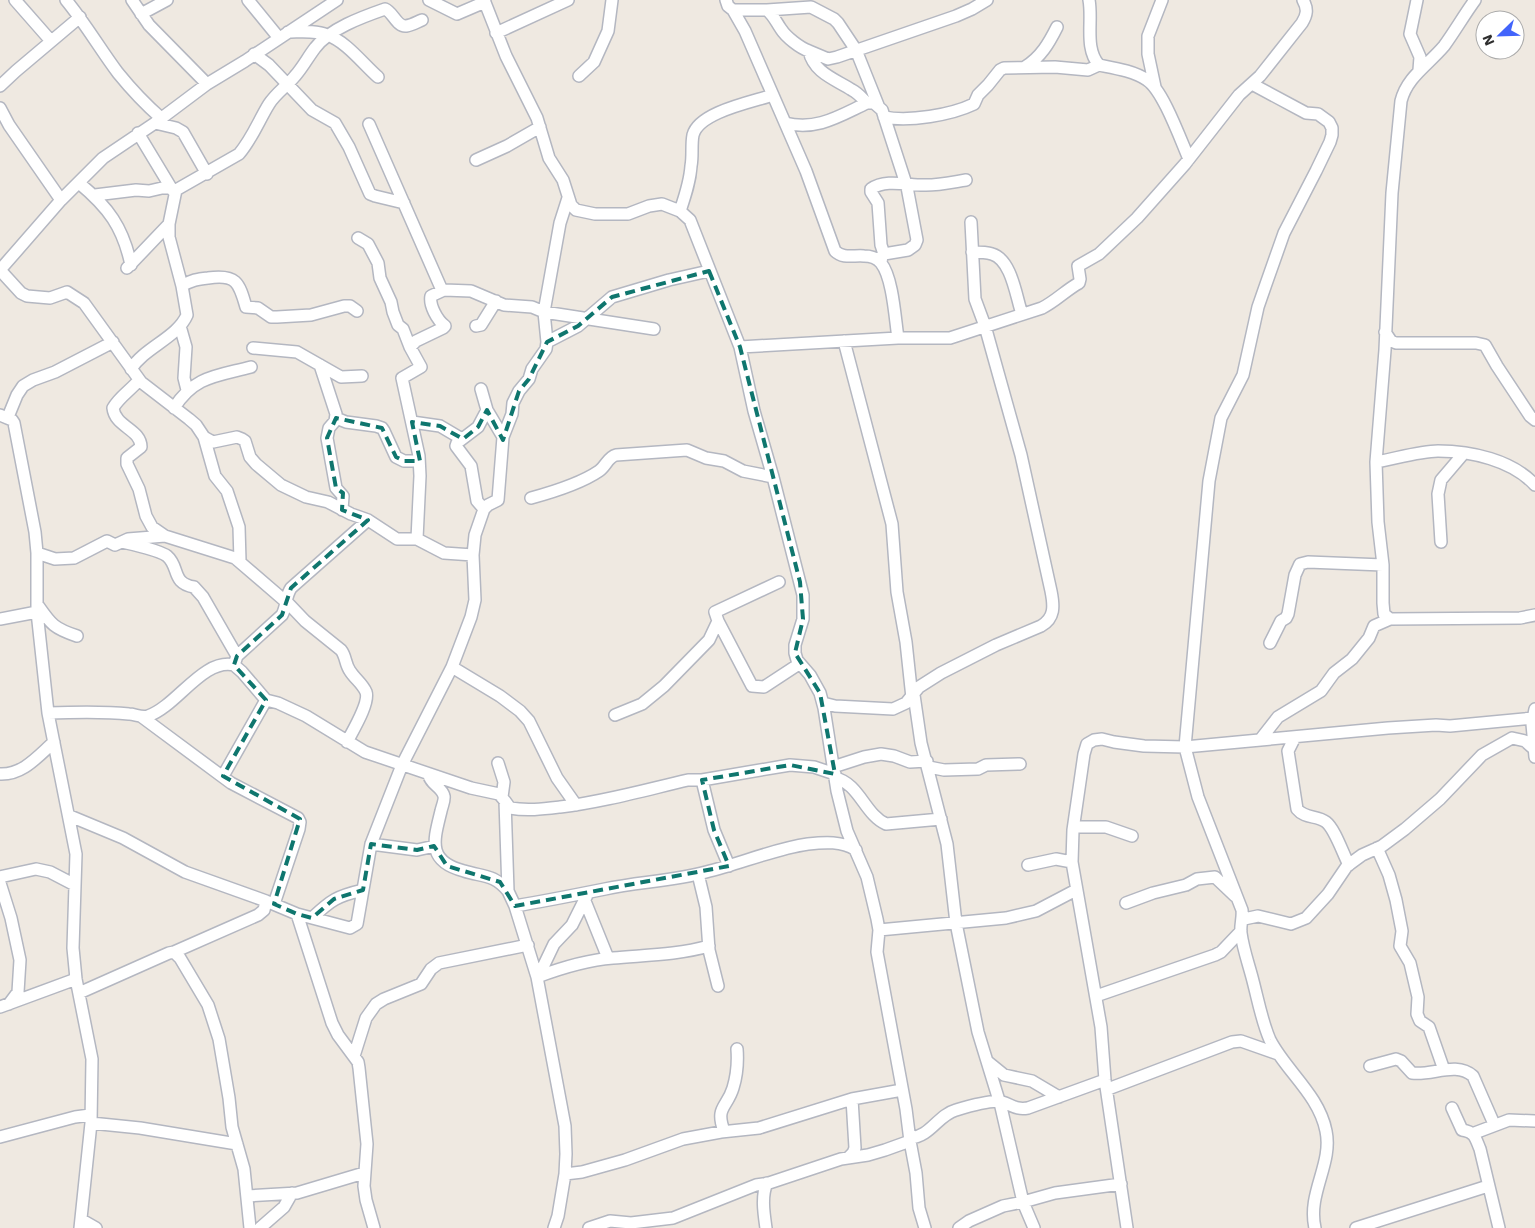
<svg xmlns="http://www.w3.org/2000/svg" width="1535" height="1228" font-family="'Work Sans',sans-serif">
<rect width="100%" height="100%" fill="#efe9e1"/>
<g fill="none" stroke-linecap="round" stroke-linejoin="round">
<defs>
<path id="street" d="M 15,0 L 51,41
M 66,0 C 85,23 100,49 118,73 C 131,89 145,104 161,118
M 132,0 L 149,25 L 207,84
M 248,0 L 279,38
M 429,0 L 457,14 L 485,2
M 484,0 L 506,56 L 537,118 L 549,158 L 563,180 L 571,205 L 576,210 L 595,214 L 628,214 L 649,206 L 662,204 L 680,211 L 690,220 L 740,347 L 754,411 L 773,477 L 803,595 L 803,619 L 795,645 L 795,653 L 797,660 L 810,675 L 820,693 L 824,708 L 837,791 L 847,831 L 867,877 L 877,919 L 879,930 L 877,952 L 906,1109 L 910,1141 L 916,1173 L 919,1208 L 925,1228
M 726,0 L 728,6 L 733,10 L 745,31 L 806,171 L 835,251 C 843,259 854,255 864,256 C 870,256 877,258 881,263 C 893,278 895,319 898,338
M 1089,0 C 1093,21 1084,48 1099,65
M 1417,0 L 1410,34 L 1420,57 L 1419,70
M 1475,0 C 1464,15 1455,31 1444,46 C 1428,65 1407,77 1401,101 L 1392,193 L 1385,350 L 1376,462 L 1378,522 L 1383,565 L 1383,603 L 1384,614 L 1390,619 L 1520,618 L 1535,615
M 733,10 L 767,10 L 811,7 L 834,19 L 838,23 L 856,50 L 878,105
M 767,10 C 774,16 776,22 781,29 C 786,37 800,48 809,51 C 814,73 835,79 852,90 C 858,93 862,98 867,103
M 141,14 L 167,0
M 288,32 C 300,32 315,30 327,35 C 346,41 363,64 378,77
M 496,33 L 568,0
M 809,51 L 828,59 L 837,57 L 956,16 L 972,9 L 987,0
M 254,54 L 269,65 L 312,110 L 335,123 L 349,147 L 370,194 L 375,196 L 404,203
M 1025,67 C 1041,57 1049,43 1057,27
M 579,76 L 594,62 L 608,31 L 612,0
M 1252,84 L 1306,113 L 1318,114 L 1329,122 L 1332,128 L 1332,135 L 1330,142 L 1316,171 L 1284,233 L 1266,284 L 1258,307 L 1243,375 L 1221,418 L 1209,481 L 1185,747 L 1198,797 L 1242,910 C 1243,918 1240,925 1241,933 C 1243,949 1249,965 1253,981 C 1258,1000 1262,1022 1270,1040 C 1286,1071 1319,1095 1326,1131 C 1333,1164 1307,1193 1315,1228
M 0,86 L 16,71 L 80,17
M 1155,87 L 1148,54 L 1148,36 L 1162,0
M 0,108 L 9,125 L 61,200
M 884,117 C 909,122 951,115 974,104 L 978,95 L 988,85 L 1000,70 L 1004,68 L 1055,67 L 1088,70 L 1099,65 C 1114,68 1134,71 1147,80 C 1163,90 1181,141 1189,159
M 155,123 L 176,128 L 183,132 L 207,174
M 785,123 C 817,131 839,116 867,103 L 874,103 L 882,110 L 907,187 L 917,240 L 915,245 L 908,250 L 884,254 L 882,256 L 881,262
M 369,124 L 441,288 L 444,290 L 471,291 L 504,305 L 532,307 L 544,312 L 654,329
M 138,133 L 173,191
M 476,160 L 507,146 L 540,127
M 79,183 C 108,207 123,227 131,265
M 95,195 L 136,190 L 149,191 L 162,188 L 171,188
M 680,211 C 685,196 690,182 691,166 C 693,156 691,145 693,135 C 699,112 752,102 773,95
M 358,238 L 368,244 L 378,263 L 380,278 L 391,302 L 393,312 L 398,325 L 403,329 L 410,347 L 421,367 L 402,378 L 419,456 L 420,476 L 417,539
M 972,252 C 978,252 986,252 992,254 C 1012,260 1016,297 1022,314
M 884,254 L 881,245 L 878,203 L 871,192 L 871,189 C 886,178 910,186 926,185 C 940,185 953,182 966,180
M 127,268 L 169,224
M 0,270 L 61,200 L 103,158 L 155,123 L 207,84 L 245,61 L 337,0
M 0,270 L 21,293 L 27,296 L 50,298 L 67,292 L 84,303 L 141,382 L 189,419 L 196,425 L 204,437 L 215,476 L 227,491 L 239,527 L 240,561
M 182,286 C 191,280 198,279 208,278 C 236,274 239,282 246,307 L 258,308 L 271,317 L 277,317 L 311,315 L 344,306 L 350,306 L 357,311
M 180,326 L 186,347 L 184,378 L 187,390
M 476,326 L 481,325 L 496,301
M 1385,332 L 1391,341 L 1396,343 L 1476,343 L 1485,345 L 1497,366 L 1530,416 L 1535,420
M 844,341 L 892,524 L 897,592 L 906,642 L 912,698
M 547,342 L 578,326 L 612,297 L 669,280 L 709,271
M 410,347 L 416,341 L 443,328 L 445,326 C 437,320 429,305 431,296 L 444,290
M 740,347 L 898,338 L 950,338 L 1042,308 C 1056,301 1066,290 1079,283 L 1080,279 L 1078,266 L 1099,254 L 1137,218 L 1185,164 L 1239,95 L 1260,76 L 1302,23 C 1307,15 1308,9 1303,0
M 253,348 L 297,352 L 341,377 L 362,376
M 320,365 L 336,414 L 335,421 L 329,428 L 327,438 L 336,488 L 343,496 L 342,510
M 131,369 C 145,347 177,338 187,315 L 182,286 L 169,237 L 169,224 L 176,190 L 239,154 C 252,139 259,120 269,104 C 276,93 287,86 295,76 C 303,67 308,57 315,48 C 329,29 362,17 385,9 C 393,12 397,27 406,26 C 412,25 417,22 422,20
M 139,380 C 131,390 119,397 113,408 C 115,427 141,429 141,447 L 127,458 L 127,464 L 139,489 L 146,516 L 152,527 L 165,536 L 235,558 L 285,601
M 481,389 L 487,410 L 503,437
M 174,408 C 194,376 217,376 251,367
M 0,415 L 12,420 L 14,423 L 35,532 L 37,553 L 37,612 L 48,713 L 76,854 L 73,948 L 76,979 L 92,1059 L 91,1123 L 80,1228
M 8,417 L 17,395 L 23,386 L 33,380 L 55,372 L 113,342
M 336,418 L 346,422 L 376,426 L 382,428 L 384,431 L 396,457 L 404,461 L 419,461
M 412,422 L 440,426 L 462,439
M 204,437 L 213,442 L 237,437 L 242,439 L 245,441 L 250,457 L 256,464 L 281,485 L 306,497 L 328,502 L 351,514 L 368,520 L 397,539 L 417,539 L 444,553 L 473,555
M 1376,462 C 1394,459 1420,451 1438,451 C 1471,451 1512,460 1535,485
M 531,498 C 553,492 580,484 599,471 C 606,466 608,457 616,455 L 687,450 L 706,458 L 724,461 L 743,471 L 773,477
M 484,509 L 477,501 L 471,466 L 456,446 L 457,443 L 478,427 L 487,410
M 122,542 C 132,544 161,551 167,556 C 180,567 171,583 194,587 L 203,597 L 237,656
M 1441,542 L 1438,494 L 1441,480 L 1464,453
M 37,553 L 55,559 L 74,558 L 107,541 L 115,545 L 128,539 L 165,536
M 779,582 L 715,612 L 718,621 L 752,686 L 764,687 L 799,664
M 285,600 L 305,621 L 341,650 C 346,656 345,664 350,671 C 355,679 362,683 366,692 C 370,703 352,732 347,742
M 37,604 C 51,624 53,628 77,636
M 0,619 L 37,612
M 1270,643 L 1281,621 L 1286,618 L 1288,614 L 1295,575 L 1300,564 L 1308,562 L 1383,565
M 234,665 L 242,672 L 266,700 L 278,703 L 306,716 L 365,752 L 471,788 L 499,794 L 505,801 L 508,891 L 515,906 L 537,977 L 565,1126 L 566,1154 L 565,1174 L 558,1216 L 554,1228
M 234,665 L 237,656 L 282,615 C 287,606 285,597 291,588 L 368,520
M 452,667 L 500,696 L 520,711 L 529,721 L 557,778 L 576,805
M 914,695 L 921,743 L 947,844 L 956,923 L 978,1032 L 1001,1107 L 1023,1202 L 1034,1228
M 823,703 L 835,706 L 893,709 L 906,703 L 919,687 L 941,673 L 996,645 L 1041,626 C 1055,618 1054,606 1051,591 L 1021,455 L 985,326 L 975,299 L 971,222
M 1535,709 L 1532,724 L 1535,757
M 48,713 C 75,712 102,711 129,714 C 135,714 141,718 148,716 C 177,706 203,658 234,665
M 615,715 L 642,704 L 664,686 L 709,640 L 718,621
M 142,717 L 231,783 L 298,818 L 300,822 L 299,829 L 274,904
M 1295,737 L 1288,751 L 1297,809 C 1305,819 1317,815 1326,822 C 1335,829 1343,854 1349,865
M 1260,740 L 1278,717 L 1321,691 L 1334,673 L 1352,659 L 1369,638 L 1374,626 L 1390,619
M 498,763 L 504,782 L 502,797
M 833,767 L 864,757 L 881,754 L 894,756 L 910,762 L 927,761
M 929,767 L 944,770 L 978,769 L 986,765 L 1020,764
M 0,774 C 23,775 38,756 54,742
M 429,775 C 430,784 442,787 444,796 C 445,800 442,806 441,811 C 434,840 426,861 464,871 C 483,877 494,874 508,891
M 223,776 L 266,700
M 835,778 C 859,783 865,815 886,824 L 941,819
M 702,780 L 714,830 L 729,866
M 505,801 L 510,808 C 527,811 543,809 560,807 C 603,802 645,790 688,780 L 702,780 L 790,765 L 814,767 L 835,774
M 70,816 L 123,838 L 185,872 L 266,901 L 297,914 L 350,928 L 357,924 L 371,844 L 402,765 L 452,667 L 471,617 L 475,600 L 473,555 L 475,535 L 484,509 L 488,505 L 498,500 L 503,437 L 512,414 L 513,403 L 519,391 L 529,379 L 532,369 L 546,349 L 547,342 L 544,312 L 560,223 L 568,198
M 1074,827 L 1106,827 L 1132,836
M 371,844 L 417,850 L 435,846
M 1377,848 L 1389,875 L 1396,900 L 1402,931 L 1400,946 L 1410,963 L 1418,997 L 1417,1014 L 1420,1021 L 1429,1027 L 1444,1070
M 1028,865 L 1056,859 L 1072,862
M 698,874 L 706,907 L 709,950 L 718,986
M 0,877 L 36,869 L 50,872 L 75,885
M 0,883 L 11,918 L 20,960 L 18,992 L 9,1004
M 585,901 L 608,958
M 1126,903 L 1153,893 L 1186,885 L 1197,879 L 1215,877 L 1235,896
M 515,906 C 545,901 575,895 605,889 C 638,882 673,881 706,872 C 740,864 773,849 808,844 C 825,842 842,841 856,850
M 297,914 L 332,1023 L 338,1035 L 358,1062 L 359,1068 L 367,1144 L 364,1186 L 366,1200 L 374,1228
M 312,918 C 331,900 337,896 363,890
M 1244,919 L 1258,916 L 1291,924 L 1306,918 L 1328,894 L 1347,866 L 1362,855 L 1382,846 L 1405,829 L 1440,799 L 1482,755 L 1512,738 L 1525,741 L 1534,749
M 879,930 L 1006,918 L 1036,911 L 1076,890
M 174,952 L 258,915 L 264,910 L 266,901
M 540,975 L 543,967 L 554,944 L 572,925 L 588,893
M 537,977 C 561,968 587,960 613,958 C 646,955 677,955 709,946
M 79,993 L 169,953 L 174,952 L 180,958 L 208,1005 L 219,1039 L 229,1098 L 232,1127 L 244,1169 L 250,1228
M 1096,996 L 1215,955 L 1221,952 L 1241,931
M 0,1007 L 76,979
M 354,1056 L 366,1018 L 376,1004 L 384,999 L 421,984 L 431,969 L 439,963 L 528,945
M 988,1062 L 1004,1075 L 1032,1081 L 1059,1097
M 1370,1066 L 1396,1059 L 1401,1061 L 1412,1073 C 1432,1076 1456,1061 1473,1076 L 1494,1124
M 1108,1089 L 1232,1042 L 1241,1041 L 1278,1054
M 1452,1108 L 1462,1130 C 1475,1132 1475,1137 1480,1149 L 1499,1228
M 91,1123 L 140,1128 L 237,1144
M 724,1131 C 715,1107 727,1108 733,1088 C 737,1075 738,1062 737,1049
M 1472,1134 L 1509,1120 L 1535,1121
M 0,1137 L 75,1117 L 90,1115
M 910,1138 C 930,1137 938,1115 956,1110 C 966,1107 992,1099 1002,1102 C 1012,1105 1016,1110 1028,1108 L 1105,1080
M 848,1158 L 853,1153 L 855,1148 L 852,1099
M 565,1174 L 582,1172 L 625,1160 L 683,1139 L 721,1132 L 759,1128 L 852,1099 L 902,1090
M 247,1196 L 297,1193 L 364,1173
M 82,1220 L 96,1228
M 260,1228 L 284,1207 L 292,1193
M 589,1228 L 610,1221 L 631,1223 L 673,1218 L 756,1185 L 769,1183 L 841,1159 L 868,1155 L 885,1150 L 910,1141
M 766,1228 C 764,1214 761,1196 767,1183
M 959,1228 L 969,1221 L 1003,1206 L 1023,1202 L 1055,1193 L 1121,1184
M 1127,1228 L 1105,1080 L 1101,1027 L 1072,862 L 1073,830 L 1084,754 L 1087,744 L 1094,740 L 1102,739 L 1114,742 L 1144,746 L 1185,747 L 1388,728 L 1436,725 L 1450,726 L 1533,718
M 1356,1228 L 1488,1186"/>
</defs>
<use href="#street" stroke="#b4b7c1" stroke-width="14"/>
<use href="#street" stroke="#fff" stroke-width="11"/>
</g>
<path fill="none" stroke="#0f766e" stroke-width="4" stroke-dasharray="10 6" stroke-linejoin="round" d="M 709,271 L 740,347 L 800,582 L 803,619 L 795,653 L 820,693 L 835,774 L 790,765 L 702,780 L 714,830 L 729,866 L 515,906 L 500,882 L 447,866 L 434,846 L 417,850 L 371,844 L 363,890 L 334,899 L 312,918 L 297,914 L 274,904 L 300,819 L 223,776 L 266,700 L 234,665 L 237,656 L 282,615 L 291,588 L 368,520 L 342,510 L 343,493 L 336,488 L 327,438 L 336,418 L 382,428 L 396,457 L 404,461 L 420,461 L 412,422 L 440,426 L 463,439 L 478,427 L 487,410 L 503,440 L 519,391 L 529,379 L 547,342 L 578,326 L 612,297 Z"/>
<g transform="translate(1500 35) rotate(247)"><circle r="24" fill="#ffffff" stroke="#ababab"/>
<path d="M0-4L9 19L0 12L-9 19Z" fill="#4264fb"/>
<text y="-8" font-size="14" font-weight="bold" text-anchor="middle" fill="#2e2e2e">N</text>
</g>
</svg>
